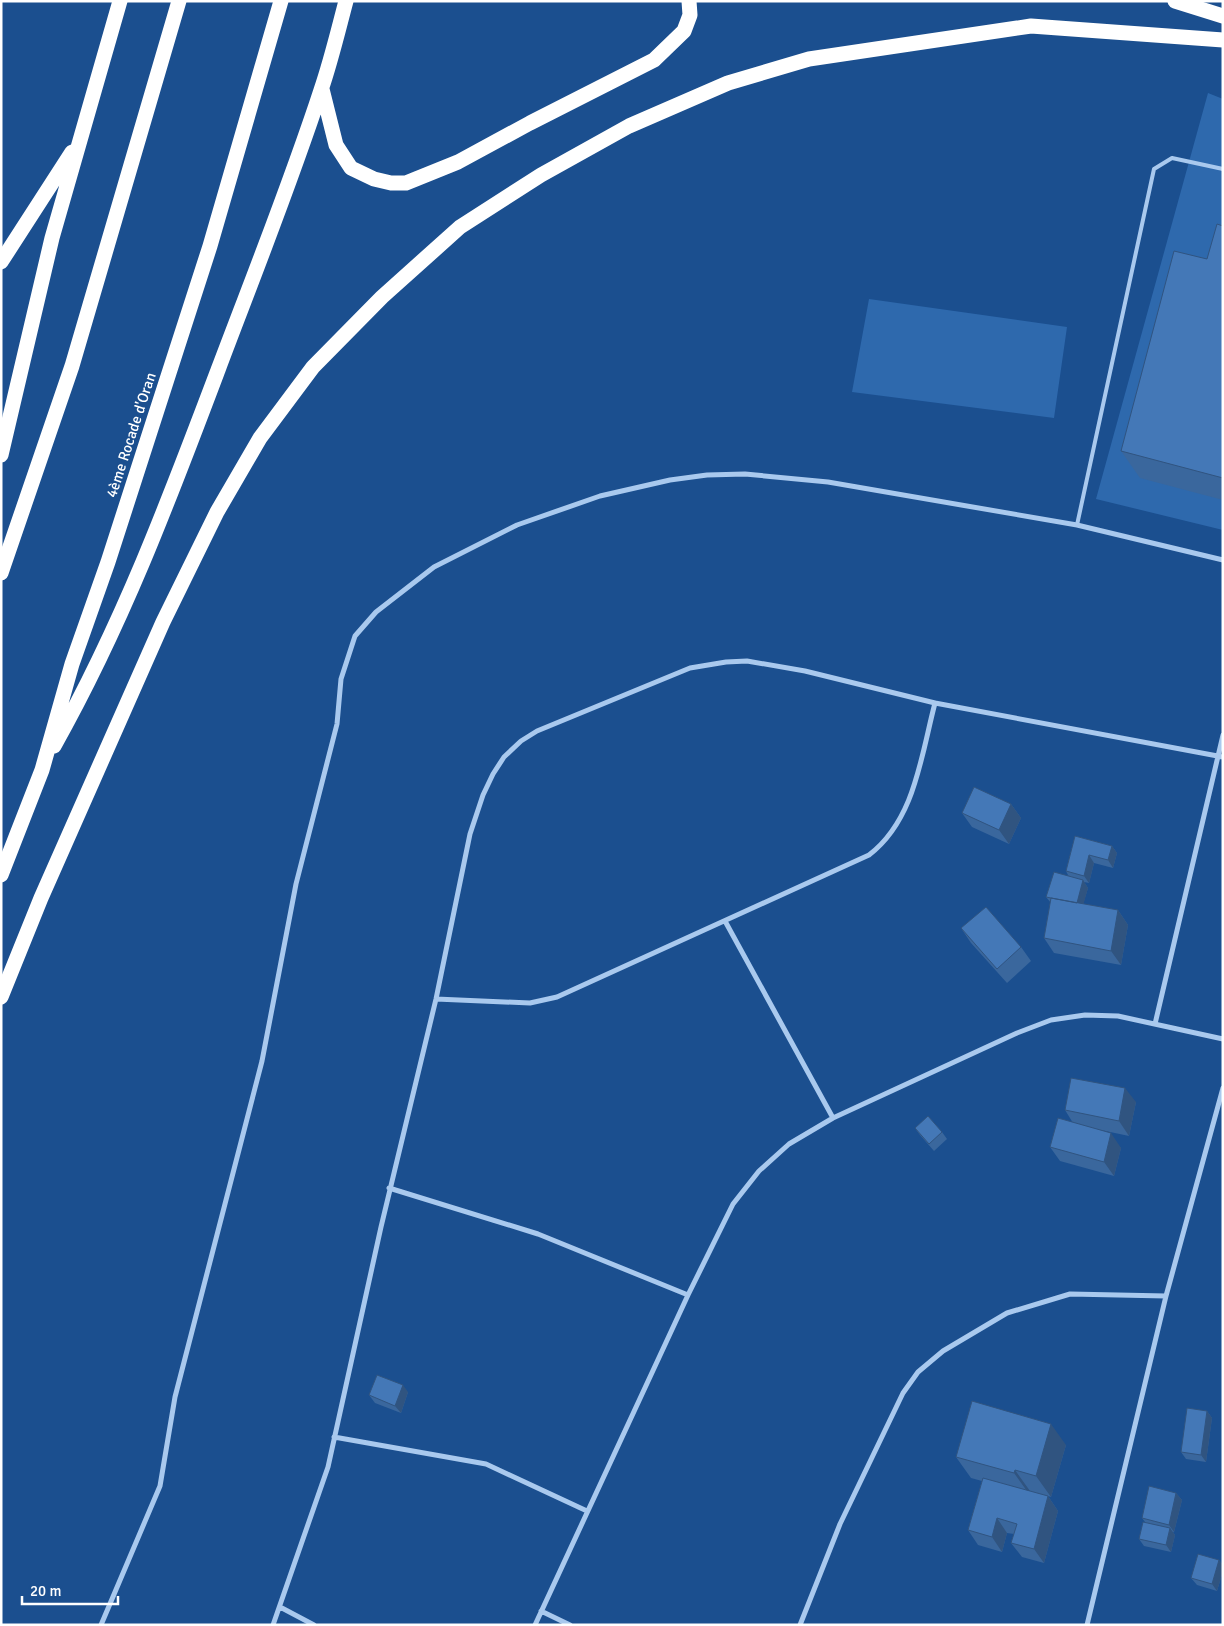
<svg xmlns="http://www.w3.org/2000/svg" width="1224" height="1626" font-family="Signika,sans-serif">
<rect width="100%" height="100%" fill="#1b4f8f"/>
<path fill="#2e69ad" d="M 1208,93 L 1223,99 L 1223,530 L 1096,499 Z
M 869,299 L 1067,327 L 1054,418 L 852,392 Z"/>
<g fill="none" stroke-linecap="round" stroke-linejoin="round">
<path stroke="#a9c9ee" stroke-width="4" d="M 1077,525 L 1154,169 L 1172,158 L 1223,169"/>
<path stroke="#a9c9ee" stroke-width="5" d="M 725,921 L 833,1118
M 436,999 L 530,1003 L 557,997 L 869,855 C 915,820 921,756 935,703
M 1155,1024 L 1223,735
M 389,1188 L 538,1234 L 688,1295
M 334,1437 L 486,1464 L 587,1511
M 280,1607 L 314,1625
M 541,1611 L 570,1625
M 101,1625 L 160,1486 L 175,1397 L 262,1061 L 296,884 L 337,724 L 341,679 L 355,636 L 376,612 L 434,567 L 517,525 L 600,496 L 670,480 L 707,475 L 745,474 L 828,482 L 1077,525 L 1223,560
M 273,1625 L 328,1467 L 381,1227 L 436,999 L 470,834 L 483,795 L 493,774 L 504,757 L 521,741 L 537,731 L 690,668 L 726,662 L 747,661 L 805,671 L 935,703 L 1223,757
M 535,1625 L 688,1295 L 733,1204 L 759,1171 L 789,1144 L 833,1118 L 1017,1033 L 1051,1020 L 1085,1015 L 1118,1016 L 1223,1039
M 800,1625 L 840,1524 L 903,1393 L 918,1372 L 943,1351 L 1007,1313 L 1070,1294 L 1166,1296
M 1087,1625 L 1166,1296 L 1223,1088"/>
<path stroke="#fff" stroke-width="15" d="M 1175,1 L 1223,16
M 322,89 L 336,145 L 351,168 L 374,179 L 391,183 L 406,183 L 458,162 L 530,123 L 654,60 L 684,31 L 690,15 L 689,1
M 1,262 L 72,152
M 1,455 L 52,238 L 120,1
M 1,573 L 72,366 L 179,1
M 54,746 C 122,625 169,500 218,370 C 253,277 290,185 321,90 C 331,61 338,31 346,1
M 1,875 L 42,770 L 72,664 L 108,562 L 210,246 L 281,1
M 1,997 L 41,898 L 163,622 L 217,512 L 260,438 L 313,367 L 382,297 L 460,227 L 541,175 L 629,126 L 728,83 L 809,59 L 1031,26 L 1223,40"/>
</g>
<path fill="#3a679d" d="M 1223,226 L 1223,500 L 1140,478 L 1121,451 L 1207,259 Z
M 1011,804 L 1021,818 L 1009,844 L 972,827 L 962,813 Z
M 1075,836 L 1112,846 L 1117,853 L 1113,868 L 1094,863 L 1089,883 L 1084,882 L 1088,888 L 1083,904 L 1118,910 L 1128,925 L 1121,965 L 1054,953 L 1044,938 L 1051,903 L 1046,897 L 1069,877 L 1066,871 Z
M 961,928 L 1021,947 L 1031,961 L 1007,983 L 971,943 Z
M 1136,1102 L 1129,1136 L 1096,1129 L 1121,1148 L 1114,1176 L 1060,1161 L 1050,1147 L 1073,1123 L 1065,1110 Z
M 915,1128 L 942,1132 L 947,1139 L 934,1151 L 920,1135 Z
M 408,1392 L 401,1413 L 375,1403 L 369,1395 Z
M 1207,1411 L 1212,1418 L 1206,1462 L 1186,1459 L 1181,1452 Z
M 1066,1445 L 1051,1497 L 1048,1496 L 1058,1511 L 1044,1563 L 1022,1557 L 1011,1543 L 1014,1534 L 1007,1533 L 1002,1552 L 978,1545 L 968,1530 L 982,1481 L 971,1478 L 956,1457 Z
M 1176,1493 L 1182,1500 L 1174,1532 L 1173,1532 L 1175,1535 L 1171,1552 L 1144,1546 L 1139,1539 L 1145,1522 L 1142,1518 Z
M 1219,1560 L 1223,1565 L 1223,1571 L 1217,1591 L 1197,1585 L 1191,1578 Z"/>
<path fill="#305480" d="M 1011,804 L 1021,818 L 1009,844 L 999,830 Z
M 1112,846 L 1117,853 L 1113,868 L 1108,860 Z
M 1089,855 L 1094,863 L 1089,883 L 1084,876 Z
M 1083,880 L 1088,888 L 1081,913 L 1076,905 Z
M 1118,910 L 1128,925 L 1121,965 L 1111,951 Z
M 1125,1088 L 1136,1102 L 1129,1136 L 1119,1121 Z
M 1111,1133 L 1121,1148 L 1114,1176 L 1104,1162 Z
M 403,1385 L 408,1392 L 401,1413 L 395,1406 Z
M 1207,1411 L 1212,1418 L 1206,1462 L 1201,1455 Z
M 1051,1424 L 1066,1445 L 1051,1497 L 1036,1476 Z
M 1015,1470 L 1030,1491 L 1029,1494 L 1014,1473 Z
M 1176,1493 L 1182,1500 L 1174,1532 L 1169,1525 Z
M 1048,1496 L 1058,1511 L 1044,1563 L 1034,1549 Z
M 997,1518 L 1007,1533 L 1002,1552 L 992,1537 Z
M 1170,1528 L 1175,1535 L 1171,1552 L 1166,1545 Z
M 1219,1560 L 1223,1565 L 1223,1571 L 1217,1591 L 1212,1584 Z"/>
<path fill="#4478b7" stroke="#305480" d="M 1217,224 L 1223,226 L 1223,478 L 1121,451 L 1174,251 L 1207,259 Z
M 974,787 L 1011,804 L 999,830 L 962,813 Z
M 1075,836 L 1112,846 L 1108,860 L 1089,855 L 1084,876 L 1066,871 Z
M 1054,872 L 1083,880 L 1077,903 L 1046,897 Z
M 1051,898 L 1118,910 L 1111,951 L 1044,938 Z
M 986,907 L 1021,947 L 997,969 L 961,928 Z
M 1071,1078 L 1125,1088 L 1119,1121 L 1065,1110 Z
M 928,1116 L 942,1132 L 929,1144 L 915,1128 Z
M 1058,1118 L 1111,1133 L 1104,1162 L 1050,1147 Z
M 377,1375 L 403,1385 L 395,1406 L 369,1395 Z
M 972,1401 L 1051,1424 L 1036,1476 L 1015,1470 L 1014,1473 L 956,1457 Z
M 1187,1408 L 1207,1411 L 1201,1455 L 1181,1452 Z
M 983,1478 L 1048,1496 L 1034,1549 L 1011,1543 L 1017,1524 L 997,1518 L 992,1537 L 968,1530 Z
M 1149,1486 L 1176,1493 L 1169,1525 L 1142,1518 Z
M 1143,1522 L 1170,1528 L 1166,1545 L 1139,1539 Z
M 1198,1554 L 1219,1560 L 1212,1584 L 1191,1578 Z"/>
<g text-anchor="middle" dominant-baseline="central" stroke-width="4.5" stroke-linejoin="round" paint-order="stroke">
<g font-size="15" fill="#fff" stroke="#1b4f8f">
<text transform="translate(131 435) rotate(-72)">4ème Rocade d'Oran</text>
</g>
</g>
<rect width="1224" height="1626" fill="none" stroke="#ffffff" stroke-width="5"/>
<path d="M22 1596v8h96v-8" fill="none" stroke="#ffffff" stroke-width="2.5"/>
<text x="30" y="1596" font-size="15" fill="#ffffff" stroke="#1b4f8f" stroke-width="4" paint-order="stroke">20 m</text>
</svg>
